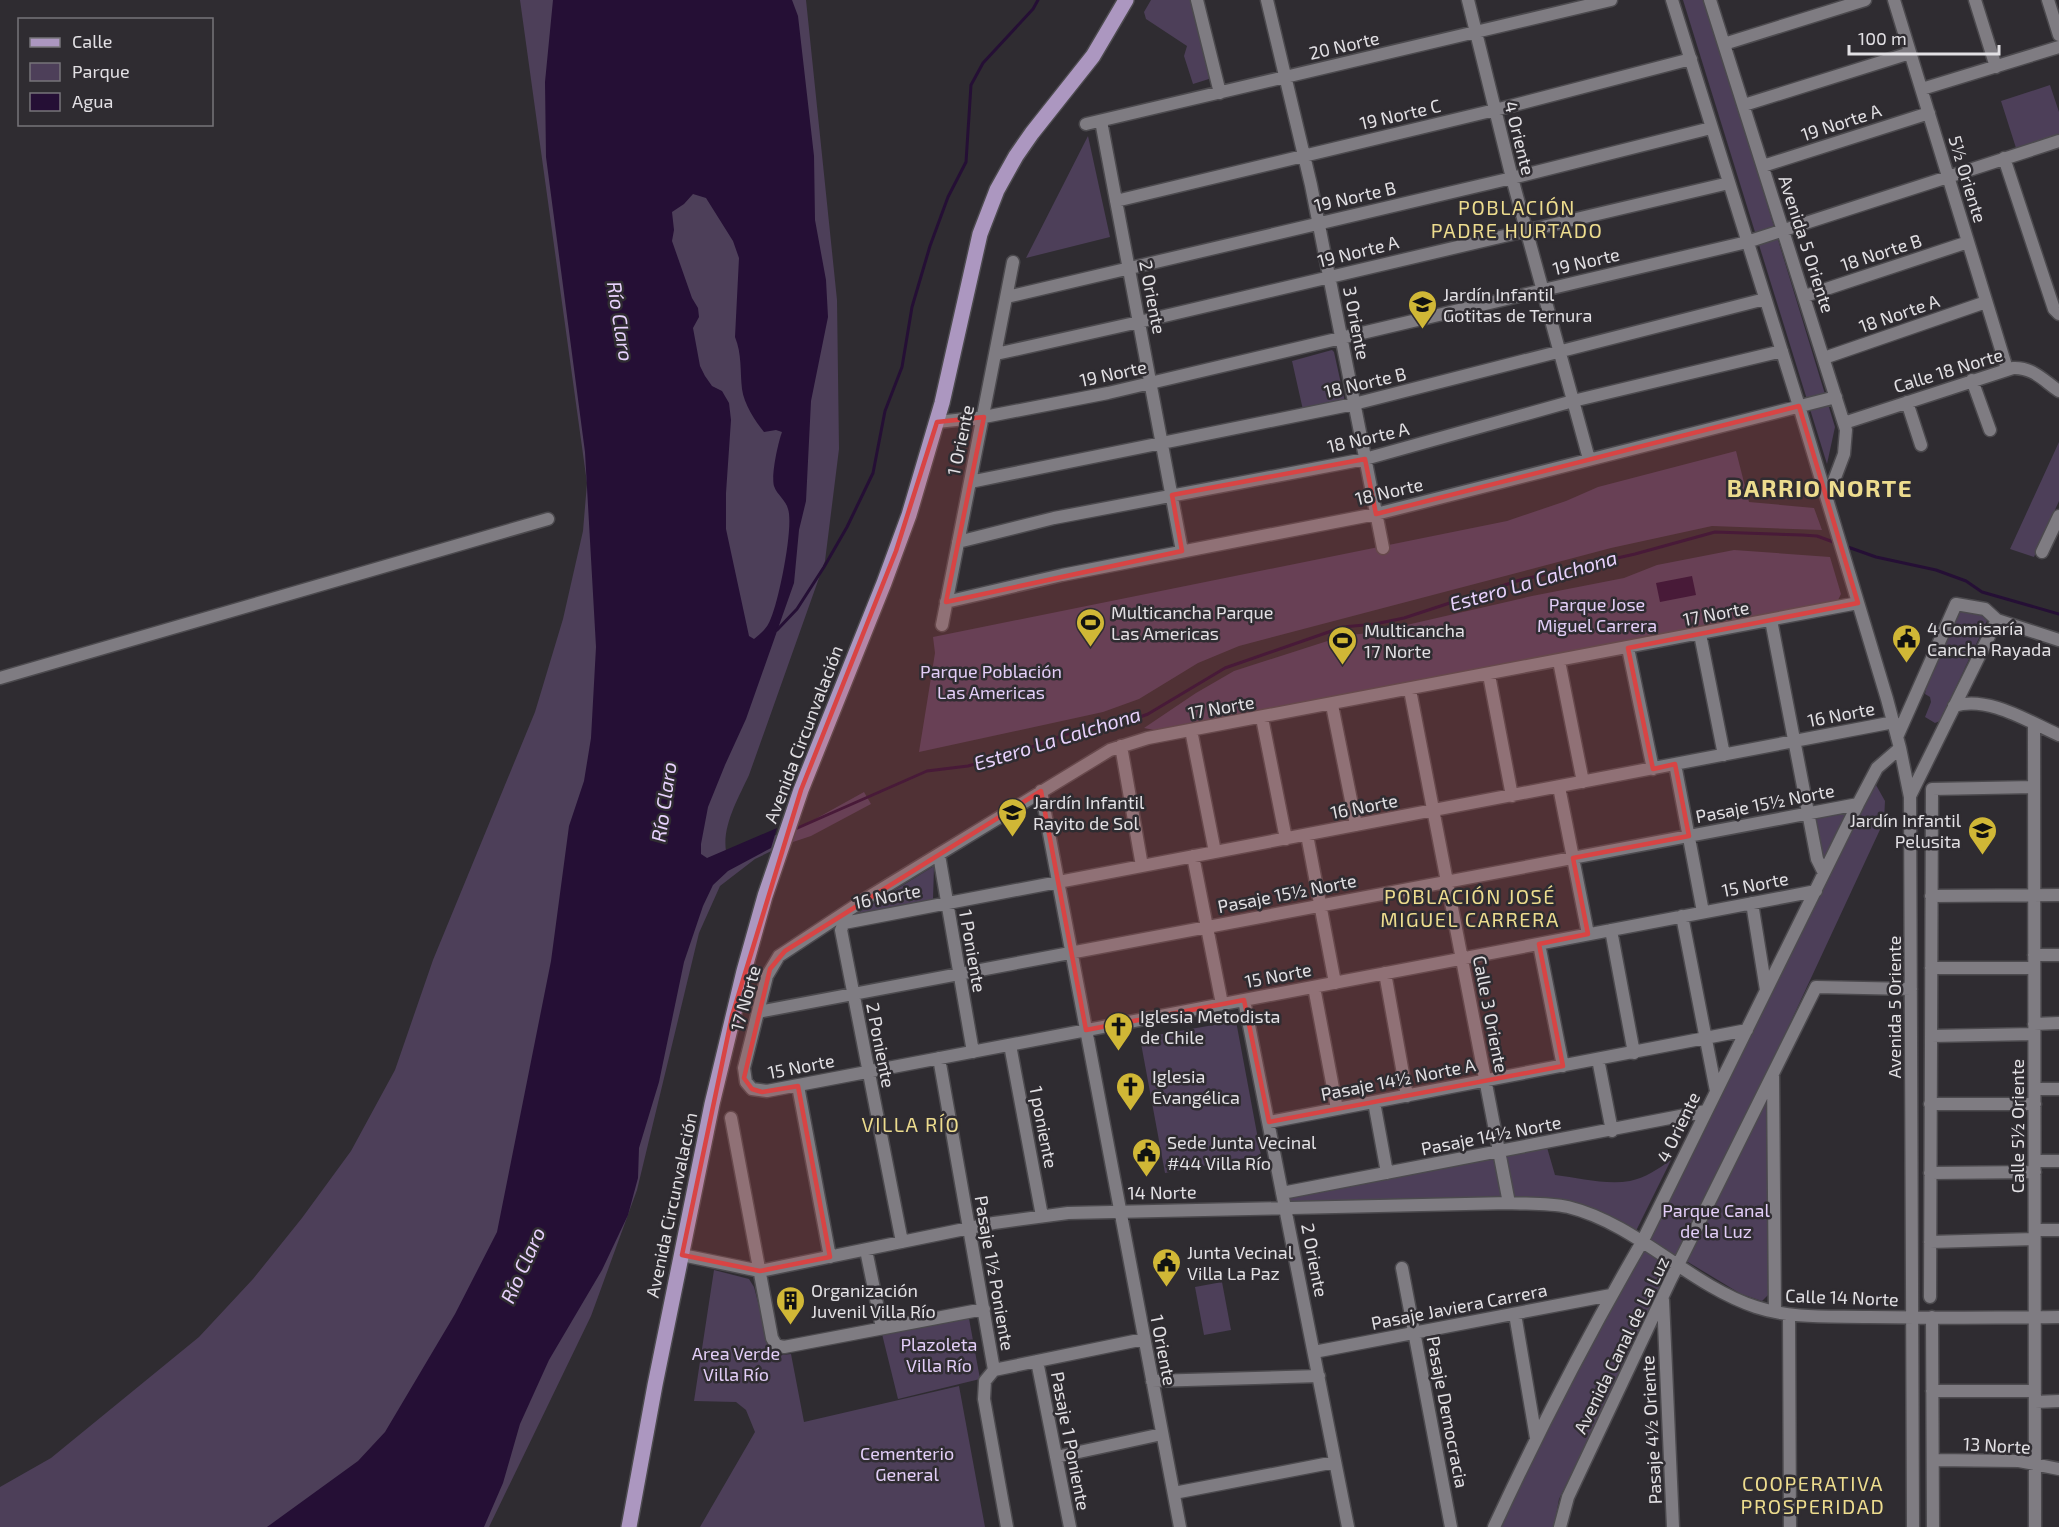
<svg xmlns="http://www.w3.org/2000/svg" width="2059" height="1527" font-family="'Exo 2',sans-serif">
<rect width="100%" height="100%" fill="#2f2c31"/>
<path fill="#4d3f59" d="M 520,0 L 806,0 L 837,300 L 839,449 L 825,561 L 749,775 C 739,797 722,825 726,851 L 765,839 L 808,823 L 864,792 L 871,804 L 811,836 L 784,845 L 755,859 L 720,886 L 699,933 L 637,1190 L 591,1316 L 489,1527 L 0,1527 L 0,1487 L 51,1458 L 199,1337 L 253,1279 L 302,1218 L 351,1151 L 395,1070 L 433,960 L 535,712 L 563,619 L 583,531 L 587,483 Z
M 1151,0 L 1195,0 L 1212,78 L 1193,84 L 1184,56 L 1187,46 L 1146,19 L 1144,12 Z
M 1683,0 L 1705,0 L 1835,427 L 1827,464 Z
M 2050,85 L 2059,112 L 2059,134 L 2016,148 L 2001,101 Z
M 1088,136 L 1110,237 L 1026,258 Z
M 1332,350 L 1334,352 L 1345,402 L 1303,410 L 1292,361 Z
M 2059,442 L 2059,501 L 2034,557 L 2010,549 Z
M 1736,451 L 1749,502 L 1814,508 L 1822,530 L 1712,526 L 1611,548 L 1239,646 L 1198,663 L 1139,699 L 1103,712 L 919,752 L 935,653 L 933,637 L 1507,521 L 1566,501 L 1598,487 Z
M 1734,550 L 1830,557 L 1841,594 L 1838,600 L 1154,730 L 1144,728 L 1196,693 L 1234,671 L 1343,636 L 1376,632 L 1532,596 L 1624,578 L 1657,565 Z
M 1963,609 L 1984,615 L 1987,621 L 1940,721 L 1935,723 L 1925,717 L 1931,702 L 1930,697 L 1925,694 L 1926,689 L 1958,612 Z
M 1876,785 L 1885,801 L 1884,821 L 1766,1075 L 1768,1295 L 1762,1301 L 1741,1294 L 1678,1256 L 1559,1499 L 1554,1527 L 1500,1527 C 1543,1436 1590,1346 1640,1258 L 1872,786 Z
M 1851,809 L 1825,861 L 1821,862 L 1814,815 Z
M 934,866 L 933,899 L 853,916 Z
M 1236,1021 L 1261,1155 L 1165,1173 L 1140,1038 Z
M 1546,1144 L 1555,1175 C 1579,1178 1606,1185 1630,1181 C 1645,1178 1658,1169 1671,1160 L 1632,1239 L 1568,1204 L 1289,1205 L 1288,1195 Z
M 714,1270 L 749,1279 L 754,1287 L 772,1356 L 791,1354 L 804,1422 L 959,1386 L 985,1527 L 700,1527 L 755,1432 L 746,1410 L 736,1402 L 694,1401 Z
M 1222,1282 L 1231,1330 L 1204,1335 L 1195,1287 Z
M 968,1313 L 980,1379 L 898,1399 L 882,1334 Z"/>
<path fill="#250f35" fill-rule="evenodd" d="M 553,0 L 792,0 L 798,16 L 814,156 L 815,220 L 826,280 L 828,317 L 811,401 L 806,501 L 799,530 L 794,583 L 746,719 L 725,765 L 708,807 L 701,844 L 701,854 L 707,858 L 777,828 L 771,848 L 728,871 L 713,885 L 703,906 L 684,962 L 659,1082 L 639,1148 L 638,1178 L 628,1215 L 602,1270 L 549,1360 L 520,1424 L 503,1483 L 484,1527 L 267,1527 L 358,1461 L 385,1432 L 455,1314 L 497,1232 L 551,961 L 569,826 L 584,781 L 591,738 L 596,647 L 585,452 L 546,157 L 545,82 ZM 693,194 L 706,198 L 733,241 L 739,258 L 735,337 C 742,354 740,371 742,389 C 744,404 755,421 764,432 L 776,430 L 782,432 C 778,443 771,475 774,486 C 777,495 786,500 788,509 C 794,526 779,600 771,618 C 768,627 762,633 754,639 L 749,636 L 726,529 L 726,493 L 731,420 L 729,403 L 722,391 L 712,386 L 705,376 L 700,366 L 693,328 L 699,317 L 698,308 L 692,298 L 672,241 L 674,230 L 672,212 L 684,204 Z
M 1692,576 L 1696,595 L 1660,602 L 1656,583 Z"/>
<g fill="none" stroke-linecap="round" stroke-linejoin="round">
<path stroke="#250f35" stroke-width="3" d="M 1845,546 L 1876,557 L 1936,570 L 1966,581 L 1982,592 L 2059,614
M 777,630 L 797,609 L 824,567 L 847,527 L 873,473 L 885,411 L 902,367 L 912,307 L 930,246 L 948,197 L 966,162 L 971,85 L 983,63 L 1033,9 L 1038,0
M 793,830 L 927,771 L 968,766 L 1021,751 L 1067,734 L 1090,731 L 1115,721 L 1132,720 L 1148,714 L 1225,668 L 1343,627 L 1375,624 L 1404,618 L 1520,580 L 1635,554 L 1715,532 L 1802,535 L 1817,536 L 1836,543"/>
<defs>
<path id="minor" d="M 1197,0 L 1220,93
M 1267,0 L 1311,185 L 1383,548
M 1468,0 L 1512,178 L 1589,459
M 1672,0 L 1799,406 L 1887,699 L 1900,748 L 1910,797 L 1913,1527
M 1710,0 L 1846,430 L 1844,454 L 1827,499
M 1894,0 L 2007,369
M 1975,0 L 1996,67
M 2048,0 L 2059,35
M 1724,44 L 1865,0
M 1922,89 L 2059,47
M 1744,105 L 1910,53
M 1101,121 L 1182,551
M 1086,124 L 1611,0
M 2004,158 L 2054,309 L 2059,314
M 1763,166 L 1929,113
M 1116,201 L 1495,110 L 1691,59
M 1805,296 L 1968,242
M 1007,297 L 1512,178 L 1711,128
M 996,354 L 1139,322 L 1729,183
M 1824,358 L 1986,302
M 1972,380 L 1990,430
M 1907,402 L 1921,445
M 937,422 L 984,417 L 1108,393 L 1747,242 L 2059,141
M 1844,423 L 2013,368 C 2033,367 2044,381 2059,391
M 970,482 L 1354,404 L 1765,299
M 958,542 L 1054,518 L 1365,459 L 1573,401 L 1782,351
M 2042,552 L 2059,516
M 946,602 L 1062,575 L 1376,514 L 1836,397
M 1771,620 L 1817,859 L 1824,873
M 942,625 L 1013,262
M 1700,634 L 1724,755
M 1628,648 L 1653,769
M 1559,661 L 1583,782
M 1489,675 L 1512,796
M 0,678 L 548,519
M 1410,690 L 1509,1203
M 1332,705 L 1356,825
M 1954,706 C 1988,695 2029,722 2059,735
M 1262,718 L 1286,839
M 2034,724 L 2035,1527
M 1191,730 L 1215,852
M 1897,737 L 1956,604 L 1985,609 L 1997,620 L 2059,640
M 1121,746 L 1142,866
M 1675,764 L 1703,912
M 1559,787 L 1588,934
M 1041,791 L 1180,1527
M 1910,796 L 1997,620
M 1307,835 L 1335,983
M 939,855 L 973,1052
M 1193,856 L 1222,1004
M 1816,891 L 767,1091 L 752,1089 L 746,1082 L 744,1068 L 767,976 L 779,956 L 867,898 L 1110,750 L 1148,738 L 1858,603
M 1931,896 L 2059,895
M 1752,903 L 1766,990
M 1682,916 L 1716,1091
M 1611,930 L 1634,1053
M 1539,944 L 1563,1066
M 2034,955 L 2059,955
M 1931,968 L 2034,968
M 1385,973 L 1407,1096
M 1314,987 L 1337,1109
M 1244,1000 L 1348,1527
M 758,1012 L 1858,804
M 2034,1024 L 2059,1023
M 1931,1036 L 2034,1034
M 1010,1045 L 1042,1216
M 939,1058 L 994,1370 L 985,1381 L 984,1399 L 1007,1527
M 1598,1059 L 1612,1131
M 1773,1074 L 1775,1312
M 798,1086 L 830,1257
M 2035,1089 L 2059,1089
M 1374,1102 L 1387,1173
M 1930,1104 L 2035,1104
M 731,1118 L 772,1338 L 776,1345 L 784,1347 L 984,1309
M 1269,1122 L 1747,1030
M 2035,1161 L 2059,1161
M 1930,1173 L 2035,1172
M 1282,1193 L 1706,1111
M 2035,1230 L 2059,1230
M 902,1242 L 841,930 L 844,923 L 1894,722
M 1930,1242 L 2034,1239
M 866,1250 L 882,1328
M 682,1255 L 760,1271 L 994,1223 L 1068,1213 L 1509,1203 C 1529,1204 1549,1203 1568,1207 C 1637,1224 1689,1285 1756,1307 C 1792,1319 1831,1316 1868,1317 C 1932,1318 1995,1318 2059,1317
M 1402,1268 L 1451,1527
M 1930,1297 L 1932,789 L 2034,787
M 1663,1300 L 1673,1527
M 1515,1314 L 1536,1438
M 1789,1315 L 1790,1527
M 1932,1317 L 1933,1527
M 1314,1352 L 1611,1295
M 1037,1361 L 1070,1527
M 994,1370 L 1144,1339
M 1152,1381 L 1319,1376
M 1932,1391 L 2035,1391
M 2035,1402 L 2059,1401
M 1056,1457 L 1162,1434
M 1933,1460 L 2019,1461 L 2059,1469
M 1174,1493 L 1335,1462
M 1494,1527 C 1539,1430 1588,1335 1642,1242 L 1858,804 L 1877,768 L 1900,748
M 1560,1527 L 1568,1497 L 1670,1281 L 1816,987 L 1911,989"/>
<path id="major" d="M 629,1527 L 655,1385 L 712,1104 L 744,971 L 765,896 L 801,790 L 884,583 L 909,515 L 942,403 L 980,234 L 997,190 L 1016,156 L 1032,133 L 1093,56 L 1126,0"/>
</defs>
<use href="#minor" stroke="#4c4a4e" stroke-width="15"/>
<use href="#major" stroke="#4c4a4e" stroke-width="18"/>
<use href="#minor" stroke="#7f7c82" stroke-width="12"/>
<use href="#major" stroke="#ac97c0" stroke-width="15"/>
</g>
<path fill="#d84444" fill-opacity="0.2" stroke="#d84444" stroke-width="4.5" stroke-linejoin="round" d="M 1799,406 L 1858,603 L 1628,648 L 1653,769 L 1675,764 L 1689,836 L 1573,858 L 1588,934 L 1539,944 L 1563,1066 L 1269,1122 L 1244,1000 L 1086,1030 L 1041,791 L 785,951 L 770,969 L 744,1078 L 752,1089 L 762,1092 L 798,1086 L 830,1257 L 760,1271 L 682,1255 L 732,1016 L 801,790 L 896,551 L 937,422 L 984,417 L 946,602 L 1182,551 L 1172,495 L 1365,459 L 1376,514 Z"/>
<defs>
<symbol id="school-pin" viewBox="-11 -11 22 30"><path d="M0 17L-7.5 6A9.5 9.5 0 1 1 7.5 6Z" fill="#d0b736" stroke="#2f2c31"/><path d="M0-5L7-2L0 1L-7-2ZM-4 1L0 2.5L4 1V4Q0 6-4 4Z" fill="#111"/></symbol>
<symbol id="stadium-pin" viewBox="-11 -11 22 30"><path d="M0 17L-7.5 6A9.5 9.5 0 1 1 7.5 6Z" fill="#d0b736" stroke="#2f2c31"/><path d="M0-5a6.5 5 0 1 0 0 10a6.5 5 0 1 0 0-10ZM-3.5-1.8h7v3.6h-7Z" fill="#111"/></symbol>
<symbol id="civic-pin" viewBox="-11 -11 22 30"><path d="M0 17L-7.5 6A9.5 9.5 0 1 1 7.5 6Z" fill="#d0b736" stroke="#2f2c31"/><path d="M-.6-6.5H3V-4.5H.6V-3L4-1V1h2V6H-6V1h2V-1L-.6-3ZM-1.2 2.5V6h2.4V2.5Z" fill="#111"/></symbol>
<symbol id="church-pin" viewBox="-11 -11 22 30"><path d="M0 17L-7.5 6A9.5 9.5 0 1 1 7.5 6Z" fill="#d0b736" stroke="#2f2c31"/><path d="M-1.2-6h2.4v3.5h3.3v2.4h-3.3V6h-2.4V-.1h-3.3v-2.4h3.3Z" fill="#111"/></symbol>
<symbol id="building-pin" viewBox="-11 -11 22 30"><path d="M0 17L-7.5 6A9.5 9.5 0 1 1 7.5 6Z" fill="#d0b736" stroke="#2f2c31"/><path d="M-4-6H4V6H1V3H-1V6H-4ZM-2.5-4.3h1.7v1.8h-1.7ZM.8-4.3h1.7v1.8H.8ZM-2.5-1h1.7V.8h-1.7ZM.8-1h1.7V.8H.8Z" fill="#111"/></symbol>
</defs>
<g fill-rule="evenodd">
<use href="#school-pin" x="1406" y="288" width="33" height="45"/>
<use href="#stadium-pin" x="1074" y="606" width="33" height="45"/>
<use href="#civic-pin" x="1890" y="622" width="33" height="45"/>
<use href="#stadium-pin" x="1326" y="624" width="33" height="45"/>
<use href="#school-pin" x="996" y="796" width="33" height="45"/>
<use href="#school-pin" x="1966" y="814" width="33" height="45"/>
<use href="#church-pin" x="1102" y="1010" width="33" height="45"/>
<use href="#church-pin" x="1114" y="1070" width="33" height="45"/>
<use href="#civic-pin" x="1130" y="1136" width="33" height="45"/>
<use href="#civic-pin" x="1150" y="1246" width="33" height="45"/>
<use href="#building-pin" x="774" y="1284" width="33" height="45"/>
</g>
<g text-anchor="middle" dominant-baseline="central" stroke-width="5" stroke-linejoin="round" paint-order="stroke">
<g font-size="18" fill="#e2e0e4" stroke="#2f2c31">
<text transform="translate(1344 45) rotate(-13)">20 Norte</text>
<text transform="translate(1400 114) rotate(-13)">19 Norte C</text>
<text transform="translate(1841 122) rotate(-18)">19 Norte A</text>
<text transform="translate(1520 138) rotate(76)">4 Oriente</text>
<text transform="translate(1968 179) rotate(73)">5½ Oriente</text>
<text transform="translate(1355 196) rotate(-13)">19 Norte B</text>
<text transform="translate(1807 244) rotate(72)">Avenida 5 Oriente</text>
<text transform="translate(1358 251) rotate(-14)">19 Norte A</text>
<text transform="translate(1881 252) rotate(-18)">18 Norte B</text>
<text transform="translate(1586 261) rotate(-13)">19 Norte</text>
<text transform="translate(1153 297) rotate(79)">2 Oriente</text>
<text transform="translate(1899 313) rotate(-19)">18 Norte A</text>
<text transform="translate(1357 323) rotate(79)">3 Oriente</text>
<text transform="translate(1948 370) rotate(-17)">Calle 18 Norte</text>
<text transform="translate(1113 373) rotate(-12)">19 Norte</text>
<text transform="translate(1365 382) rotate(-13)">18 Norte B</text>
<text transform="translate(1368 437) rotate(-13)">18 Norte A</text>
<text transform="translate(960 440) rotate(-78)">1 Oriente</text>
<text transform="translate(1389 491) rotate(-13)">18 Norte</text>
<text transform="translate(1716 613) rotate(-11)">17 Norte</text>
<text transform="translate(1221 707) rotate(-10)">17 Norte</text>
<text transform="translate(1841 714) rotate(-11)">16 Norte</text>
<text transform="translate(803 734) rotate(-69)">Avenida Circunvalación</text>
<text transform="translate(1765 803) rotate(-11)">Pasaje 15½ Norte</text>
<text transform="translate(1364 806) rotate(-11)">16 Norte</text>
<text transform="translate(1755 884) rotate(-11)">15 Norte</text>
<text transform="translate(1287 893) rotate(-11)">Pasaje 15½ Norte</text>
<text transform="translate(887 896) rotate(-11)">16 Norte</text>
<text transform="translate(973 951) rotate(80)">1 Poniente</text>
<text transform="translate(1278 975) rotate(-11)">15 Norte</text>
<text transform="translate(745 998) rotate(-74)">17 Norte</text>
<text transform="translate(1894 1007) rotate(-90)">Avenida 5 Oriente</text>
<text transform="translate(1491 1014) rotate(79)">Calle 3 Oriente</text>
<text transform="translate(881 1045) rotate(79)">2 Poniente</text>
<text transform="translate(801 1066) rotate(-11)">15 Norte</text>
<text transform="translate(1398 1079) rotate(-11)">Pasaje 14½ Norte A</text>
<text transform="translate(2017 1126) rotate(-90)">Calle 5½ Oriente</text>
<text transform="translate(1044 1127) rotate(79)">1 poniente</text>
<text transform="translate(1678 1127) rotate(-64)">4 Oriente</text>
<text transform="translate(1491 1135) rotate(-11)">Pasaje 14½ Norte</text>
<text transform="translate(1162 1192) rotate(-1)">14 Norte</text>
<text transform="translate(671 1205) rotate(-78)">Avenida Circunvalación</text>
<text transform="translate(1315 1260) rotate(79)">2 Oriente</text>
<text transform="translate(995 1273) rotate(80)">Pasaje 1½ Poniente</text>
<text transform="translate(1842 1297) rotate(2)">Calle 14 Norte</text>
<text transform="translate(1459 1306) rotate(-11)">Pasaje Javiera Carrera</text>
<text transform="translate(1621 1345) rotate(-64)">Avenida Canal de La Luz</text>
<text transform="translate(1164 1350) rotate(79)">1 Oriente</text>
<text transform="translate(1448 1412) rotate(79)">Pasaje Democracia</text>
<text transform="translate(1651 1430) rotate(-93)">Pasaje 4½ Oriente</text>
<text transform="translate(1071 1441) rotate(79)">Pasaje 1 Poniente</text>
<text transform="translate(1997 1445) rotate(3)">13 Norte</text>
</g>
<g font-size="18" fill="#e2e0e4" stroke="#2f2c31" text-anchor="start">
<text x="1443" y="294">Jardín Infantil<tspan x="1443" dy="21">Gotitas de Ternura</tspan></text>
<text x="1111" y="612">Multicancha Parque<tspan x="1111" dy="21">Las Americas</tspan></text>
<text x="1927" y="628">4 Comisaría<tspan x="1927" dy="21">Cancha Rayada</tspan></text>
<text x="1364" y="630">Multicancha<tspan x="1364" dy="21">17 Norte</tspan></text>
<text x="1033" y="802">Jardín Infantil<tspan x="1033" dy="21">Rayito de Sol</tspan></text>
<text x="1961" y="820" text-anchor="end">Jardín Infantil<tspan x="1961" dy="21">Pelusita</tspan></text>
<text x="1140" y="1016">Iglesia Metodista<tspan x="1140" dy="21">de Chile</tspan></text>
<text x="1152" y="1076">Iglesia<tspan x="1152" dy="21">Evangélica</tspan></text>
<text x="1167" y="1142">Sede Junta Vecinal<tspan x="1167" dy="21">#44 Villa Río</tspan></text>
<text x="1187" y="1252">Junta Vecinal<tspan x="1187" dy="21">Villa La Paz</tspan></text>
<text x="811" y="1290">Organización<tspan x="811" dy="21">Juvenil Villa Río</tspan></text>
</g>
<g font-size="18" fill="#e3cef8" stroke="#2f2c31">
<text x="1597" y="604">Parque Jose<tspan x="1597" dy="21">Miguel Carrera</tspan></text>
<text x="991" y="671">Parque Población<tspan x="991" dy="21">Las Americas</tspan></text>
<text x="1716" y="1210">Parque Canal<tspan x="1716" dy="21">de la Luz</tspan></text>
<text x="939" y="1344">Plazoleta<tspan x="939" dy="21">Villa Río</tspan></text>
<text x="736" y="1353">Area Verde<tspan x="736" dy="21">Villa Río</tspan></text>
<text x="907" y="1453">Cementerio<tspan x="907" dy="21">General</tspan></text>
</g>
<g font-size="20" letter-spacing="1.5" fill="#eddc8e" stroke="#2f2c31">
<text x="1517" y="207">POBLACIÓN<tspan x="1517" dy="23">PADRE HURTADO</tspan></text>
<text x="1470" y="896">POBLACIÓN JOSÉ<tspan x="1470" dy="23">MIGUEL CARRERA</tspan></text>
<text x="911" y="1124">VILLA RÍO</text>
<text x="1813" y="1483">COOPERATIVA<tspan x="1813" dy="23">PROSPERIDAD</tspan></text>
</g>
<g font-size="20" font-style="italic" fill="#e8d2fd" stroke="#2f2c31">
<text transform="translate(621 321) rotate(81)">Río Claro</text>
<text transform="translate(1533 580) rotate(-16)">Estero La Calchona</text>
<text transform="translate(1057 738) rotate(-17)">Estero La Calchona</text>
<text transform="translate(663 802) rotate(-82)">Río Claro</text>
<text transform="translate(522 1265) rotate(-66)">Río Claro</text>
</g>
<g font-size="24" font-weight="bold" letter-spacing="1.5" fill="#eddc8e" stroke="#2f2c31">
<text x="1820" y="487">BARRIO NORTE</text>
</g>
</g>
<rect x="18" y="18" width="195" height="108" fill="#2f2c31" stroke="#777479" stroke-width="1.5"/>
<rect x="30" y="38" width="30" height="9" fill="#ac97c0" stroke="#777479" stroke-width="1.5"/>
<text x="72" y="48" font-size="18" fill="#e2e0e4">Calle</text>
<rect x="30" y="63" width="30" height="18" fill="#4d3f59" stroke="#777479" stroke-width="1.5"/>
<text x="72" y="78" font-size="18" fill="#e2e0e4">Parque</text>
<rect x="30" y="93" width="30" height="18" fill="#250f35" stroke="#777479" stroke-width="1.5"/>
<text x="72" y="108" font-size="18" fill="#e2e0e4">Agua</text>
<path d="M1849 45v9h150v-9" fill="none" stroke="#e2e0e4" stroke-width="3"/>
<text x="1858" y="45" font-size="18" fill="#e2e0e4" stroke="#2f2c31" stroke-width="4.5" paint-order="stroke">100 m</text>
</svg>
